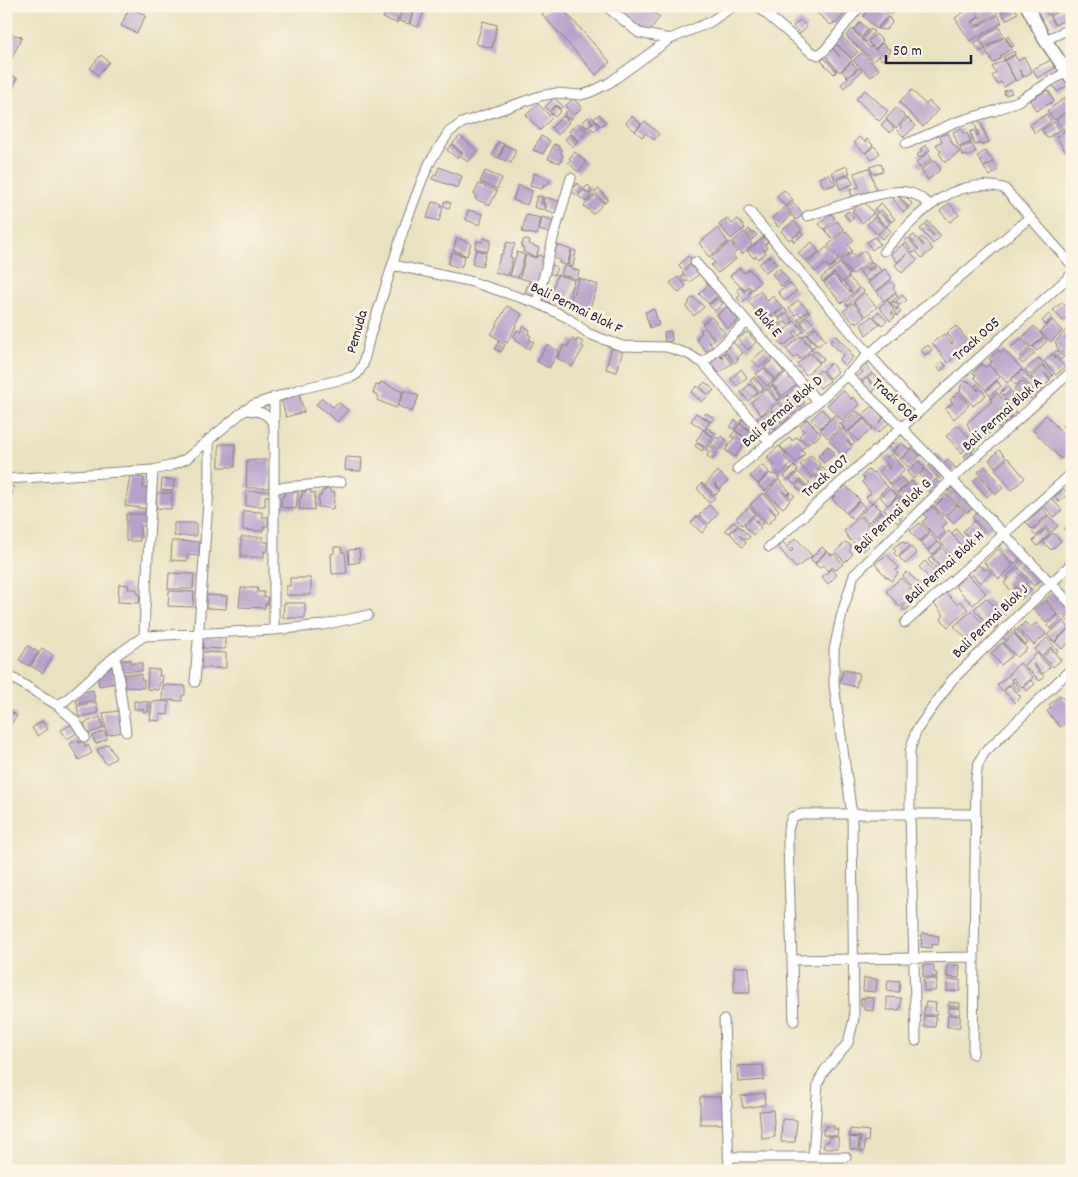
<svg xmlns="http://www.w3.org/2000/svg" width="1078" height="1177" font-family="Dekko,sans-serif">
<rect width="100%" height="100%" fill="#fcf5e5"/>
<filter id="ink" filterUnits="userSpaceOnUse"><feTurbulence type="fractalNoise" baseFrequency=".02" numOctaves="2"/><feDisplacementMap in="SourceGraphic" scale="10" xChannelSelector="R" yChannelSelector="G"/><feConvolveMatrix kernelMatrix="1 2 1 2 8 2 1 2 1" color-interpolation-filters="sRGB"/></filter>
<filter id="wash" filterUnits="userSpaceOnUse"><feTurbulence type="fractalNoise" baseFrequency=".0096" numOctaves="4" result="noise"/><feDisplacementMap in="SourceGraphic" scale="20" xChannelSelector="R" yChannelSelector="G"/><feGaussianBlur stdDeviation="1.12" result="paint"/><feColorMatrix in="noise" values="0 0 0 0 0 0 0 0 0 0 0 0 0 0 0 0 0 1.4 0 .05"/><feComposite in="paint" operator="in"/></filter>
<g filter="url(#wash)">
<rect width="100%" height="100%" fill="#e9e2c1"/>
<g id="blocks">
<path fill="#b8a2cb" d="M 387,6 L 402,6 L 397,23 L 383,18 Z
M 404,6 L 415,6 L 409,24 L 399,21 Z
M 416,6 L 425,9 L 418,27 L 410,24 Z
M 551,6 L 560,6 L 610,62 L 596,75 L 542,14 Z
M 611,6 L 644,6 L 660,17 L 648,33 Z
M 820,6 L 835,6 L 844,14 L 836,24 L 833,23 L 831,25 L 817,13 L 819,11 L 817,9 Z
M 872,6 L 877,6 L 888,16 L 877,29 L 863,16 Z
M 881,6 L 896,6 L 898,8 L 891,15 Z
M 973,6 L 979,17 L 971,22 L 975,28 L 998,15 L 1002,23 L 970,41 L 955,18 Z
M 985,6 L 993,6 L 997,13 L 976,26 L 973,22 L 982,16 L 978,11 Z
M 998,6 L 1009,6 L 1001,11 Z
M 1013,6 L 1018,13 L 1006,20 L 1002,12 Z
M 1042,6 L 1061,6 L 1048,15 Z
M 1066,7 L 1071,16 L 1055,25 L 1050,16 Z
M 129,8 L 146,15 L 137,33 L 121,26 Z
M 889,17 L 892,23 L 886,30 L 878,29 Z
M 800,20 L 807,27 L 800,34 L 793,26 Z
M 483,21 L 497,25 L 492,48 L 476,44 Z
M 860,22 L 868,29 L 862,37 L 854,30 Z
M 999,27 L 1004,36 L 985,47 L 980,38 Z
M 852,29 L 870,48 L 871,46 L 877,51 L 876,49 L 882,43 L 891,51 L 882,60 L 878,56 L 873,61 L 846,36 Z
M 871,29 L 874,32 L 866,42 L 862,39 Z
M 11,34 L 22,37 L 6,70 L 6,43 Z
M 876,34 L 883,41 L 875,49 L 868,42 Z
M 841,36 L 858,52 L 852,58 L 835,42 Z
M 1008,36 L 1014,46 L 1012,47 L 1006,38 Z
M 1005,37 L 1012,49 L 1000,56 L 1001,58 L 993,63 L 985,49 Z
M 979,40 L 985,49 L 980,52 L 974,43 Z
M 837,45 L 852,60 L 840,72 L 825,56 L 833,49 L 840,57 L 833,48 Z
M 1014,51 L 1015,54 L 1005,60 L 1003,57 Z
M 861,53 L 879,69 L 871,77 L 853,61 Z
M 101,55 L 109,62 L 98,75 L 90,68 Z
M 1015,55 L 1018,61 L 1024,57 L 1032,72 L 1024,77 L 1020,70 L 1019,70 L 1023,77 L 1016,81 L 1005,61 Z
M 824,58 L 837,71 L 834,74 L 821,61 Z
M 1004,60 L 1015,80 L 1004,87 L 1001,82 L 997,84 L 992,76 L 996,73 L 992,67 Z
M 1051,60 L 1055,68 L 1037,78 L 1033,69 Z
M 851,62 L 857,68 L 847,77 L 842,71 Z
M 859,68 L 862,71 L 844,88 L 841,84 Z
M 6,73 L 17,78 L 9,97 L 6,96 Z
M 1065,76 L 1070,84 L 1057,92 L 1052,83 Z
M 1010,89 L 1012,93 L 1005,95 L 1004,91 Z
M 865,90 L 888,111 L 879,121 L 856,99 Z
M 912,90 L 926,105 L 929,101 L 938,110 L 923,127 L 899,102 Z
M 1048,90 L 1054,101 L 1036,111 L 1030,100 Z
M 1066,97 L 1072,107 L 1054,120 L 1047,111 Z
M 554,98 L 563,106 L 560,109 L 556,105 L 549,111 L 545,107 Z
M 573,99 L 582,107 L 574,115 L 565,106 Z
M 538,104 L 552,118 L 540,130 L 526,115 Z
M 556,106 L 561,111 L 555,117 L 550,112 Z
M 896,108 L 906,117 L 896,128 L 886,119 Z
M 1072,109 L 1072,123 L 1063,130 L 1056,120 Z
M 567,111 L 573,117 L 570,120 L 564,115 Z
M 599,114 L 606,122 L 601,126 L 594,119 Z
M 1046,114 L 1051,121 L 1035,133 L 1030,125 Z
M 563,116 L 569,122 L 558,135 L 551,128 Z
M 632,116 L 641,124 L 635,131 L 626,123 Z
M 588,117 L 592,122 L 586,128 L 582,123 Z
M 908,118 L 916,126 L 904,137 L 898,131 L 901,128 L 900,126 Z
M 886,120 L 894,128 L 890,133 L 881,125 Z
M 979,120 L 989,142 L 980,145 L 980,143 L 975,145 L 970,132 L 975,130 L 977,136 L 979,135 L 974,122 Z
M 595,121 L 599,126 L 594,131 L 589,126 Z
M 645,121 L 659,134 L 654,140 L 646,133 L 642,137 L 635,131 Z
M 1054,122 L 1060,130 L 1047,138 L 1042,130 Z
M 578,123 L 587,132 L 578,141 L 569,131 Z
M 1072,126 L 1072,153 L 1068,155 L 1056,137 Z
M 961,128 L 964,134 L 967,133 L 971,142 L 959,147 L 953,132 Z
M 948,133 L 952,143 L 960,152 L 945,162 L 939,153 L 941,151 L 936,145 L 942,141 L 940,136 Z
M 570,134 L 577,142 L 572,147 L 565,139 Z
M 460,136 L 478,151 L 468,162 L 461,156 L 463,153 L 452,144 Z
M 541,136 L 550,141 L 543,154 L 533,150 Z
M 859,137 L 865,142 L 867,139 L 873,145 L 865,153 L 854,143 Z
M 498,142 L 504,144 L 498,158 L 492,155 Z
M 554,144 L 559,146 L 559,148 L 562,150 L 561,154 L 563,155 L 560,163 L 548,159 Z
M 971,144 L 976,151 L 968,157 L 967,155 L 963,156 L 960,148 Z
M 451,145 L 461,153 L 457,158 L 447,150 Z
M 505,145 L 516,150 L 511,163 L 499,158 Z
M 926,145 L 930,150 L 920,158 L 917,155 L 922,151 L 920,149 Z
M 874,146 L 880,153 L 872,160 L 866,153 Z
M 985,151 L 993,161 L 984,167 L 977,156 Z
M 575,152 L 587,163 L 578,172 L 568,162 L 571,160 L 569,158 Z
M 928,153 L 932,159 L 920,168 L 916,163 Z
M 934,160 L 941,169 L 928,180 L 921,170 Z
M 993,162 L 998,170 L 990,176 L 984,168 Z
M 881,163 L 883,171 L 873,174 L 870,167 Z
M 847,166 L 850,173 L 835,179 L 832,172 Z
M 439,167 L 462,176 L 458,188 L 432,179 L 434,175 L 436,175 Z
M 869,168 L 877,192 L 853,199 L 850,190 L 859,187 L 854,173 Z
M 485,171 L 502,178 L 497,189 L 480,182 Z
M 534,173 L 550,179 L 548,185 L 544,184 L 542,189 L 530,186 Z
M 829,174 L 832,181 L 834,180 L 836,184 L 824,188 L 819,178 Z
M 849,175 L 853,184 L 840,189 L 837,180 Z
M 577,183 L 582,188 L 576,195 L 571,191 Z
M 479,184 L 497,191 L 490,205 L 475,199 L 476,195 L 474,194 Z
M 518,185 L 532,191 L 527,205 L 513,200 Z
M 588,185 L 591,188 L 589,190 L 591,192 L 590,194 L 584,189 Z
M 599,189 L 608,199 L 605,203 L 595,192 Z
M 583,190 L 591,196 L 586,202 L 578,196 Z
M 784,190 L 793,200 L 786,207 L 776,196 Z
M 903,193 L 912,204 L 909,207 L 899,196 Z
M 595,195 L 604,203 L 593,214 L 584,206 Z
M 897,195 L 908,208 L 904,212 L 893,199 Z
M 537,196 L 543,197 L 541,203 L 545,204 L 543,210 L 534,207 Z
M 545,197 L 561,202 L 558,214 L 545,210 L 546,204 L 543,203 Z
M 445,201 L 451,203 L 449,208 L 443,206 Z
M 863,201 L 874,213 L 862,223 L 852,211 Z
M 432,202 L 442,204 L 441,207 L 443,208 L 439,221 L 427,218 Z
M 794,203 L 803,215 L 796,220 L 787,208 Z
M 881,203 L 895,219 L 891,222 L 881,209 L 879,211 L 890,223 L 886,227 L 875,215 L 878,212 L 874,209 Z
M 949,203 L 959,215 L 950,222 L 940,211 Z
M 784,208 L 791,216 L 778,227 L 772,218 Z
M 468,210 L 483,214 L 480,225 L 466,220 Z
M 848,211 L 854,218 L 850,221 L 844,215 Z
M 831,214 L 835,219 L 824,229 L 819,224 Z
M 526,215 L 541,218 L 537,235 L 522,232 Z
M 542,217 L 553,220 L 550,233 L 539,230 Z
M 875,217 L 884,227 L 877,234 L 867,224 Z
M 727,218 L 732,224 L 738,219 L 745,228 L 731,239 L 719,225 Z
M 794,221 L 802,230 L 789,240 L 781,231 Z
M 837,221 L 844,230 L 833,239 L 825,230 Z
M 928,221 L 941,236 L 933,244 L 920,229 L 923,226 L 933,236 L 934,235 L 925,224 Z
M 887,227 L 891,231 L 882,239 L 878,235 Z
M 718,228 L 728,242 L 709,257 L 699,243 Z
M 749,229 L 752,233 L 754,232 L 757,235 L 752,240 L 746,232 Z
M 846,231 L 854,240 L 848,245 L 852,251 L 840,260 L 828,245 Z
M 744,232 L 751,241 L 750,242 L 752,245 L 742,254 L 732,242 Z
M 801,232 L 803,234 L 794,242 L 792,239 Z
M 914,235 L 923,246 L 924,245 L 919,239 L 922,237 L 933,249 L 922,258 L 916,251 L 913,253 L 904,241 L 908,238 L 918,250 L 919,249 L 910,238 Z
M 764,237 L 768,242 L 765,244 L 767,248 L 764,250 L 766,253 L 758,259 L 756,256 L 754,258 L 747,251 Z
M 875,237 L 880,244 L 872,250 L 867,242 Z
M 457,238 L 471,243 L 467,256 L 453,250 Z
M 484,238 L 491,241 L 487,252 L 475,248 L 477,241 L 482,242 Z
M 524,239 L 530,241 L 529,244 L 539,248 L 536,257 L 523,252 L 524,248 L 521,247 Z
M 507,242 L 515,244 L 510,257 L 513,258 L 508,276 L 495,272 L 501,254 L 502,255 Z
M 730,242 L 737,251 L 733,255 L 736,259 L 718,273 L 711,265 L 715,263 L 711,258 Z
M 812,242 L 819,252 L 807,261 L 806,259 L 804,260 L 798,253 Z
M 903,244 L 917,260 L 902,273 L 895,265 L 908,253 L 897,262 L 891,254 Z
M 557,245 L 571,250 L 567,265 L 559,263 L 560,260 L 553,258 Z
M 827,247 L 838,261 L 829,268 L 826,264 L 815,272 L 808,263 Z
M 476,250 L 486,253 L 482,267 L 472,264 Z
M 572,250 L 576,251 L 573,267 L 568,266 Z
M 863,251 L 865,251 L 869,256 L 868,257 L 871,261 L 852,275 L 841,261 L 852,253 L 855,257 Z
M 452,252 L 465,256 L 461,268 L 448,264 Z
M 517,252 L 525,255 L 518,278 L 510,276 Z
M 526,255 L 536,258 L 538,255 L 546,258 L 537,283 L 520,278 Z
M 688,256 L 693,261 L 683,270 L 679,265 Z
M 770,256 L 777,264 L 765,272 L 759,264 Z
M 872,262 L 875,264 L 869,269 L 867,267 Z
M 840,263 L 850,275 L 842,282 L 834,273 L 823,282 L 821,278 Z
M 550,264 L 557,267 L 554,275 L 547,272 Z
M 691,265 L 699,274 L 690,282 L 688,280 L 685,282 L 681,277 L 684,275 L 682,273 Z
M 877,265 L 881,271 L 867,281 L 860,272 L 865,267 L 868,271 Z
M 564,266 L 579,271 L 577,279 L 561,275 Z
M 739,268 L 744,273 L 749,269 L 760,282 L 752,290 L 748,286 L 744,290 L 730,276 Z
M 779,268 L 789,280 L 781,286 L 772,274 Z
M 885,269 L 892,278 L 876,291 L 868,283 Z
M 557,275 L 574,280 L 567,303 L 553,298 L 551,303 L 543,301 L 544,296 L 550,298 Z
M 833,275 L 852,294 L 842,303 L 824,283 Z
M 678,277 L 686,286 L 679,293 L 670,283 Z
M 849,277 L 859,288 L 853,293 L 844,282 Z
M 579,278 L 598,285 L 589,310 L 570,303 Z
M 891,281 L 895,286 L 893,288 L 896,292 L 884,301 L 877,292 Z
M 529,282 L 540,287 L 535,299 L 524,295 Z
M 789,283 L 797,291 L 785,301 L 778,292 Z
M 708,285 L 713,290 L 715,288 L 720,294 L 709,304 L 699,294 Z
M 740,287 L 744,292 L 748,288 L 751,292 L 748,294 L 750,296 L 741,303 L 737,298 L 741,295 L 737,290 Z
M 861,288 L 864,291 L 847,306 L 845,303 Z
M 1072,289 L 1072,301 L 1066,295 Z
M 760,291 L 768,301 L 773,296 L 782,307 L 772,316 L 768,313 L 762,318 L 748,301 Z
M 864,293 L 877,307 L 866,316 L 854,302 Z
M 896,293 L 898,296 L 890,303 L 887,300 Z
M 902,295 L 907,300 L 900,305 L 896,301 Z
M 693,297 L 704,307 L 694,316 L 686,307 L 690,303 L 688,302 Z
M 717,298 L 723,303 L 715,311 L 709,305 Z
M 798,300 L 808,310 L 801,316 L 798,313 L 795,315 L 789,308 Z
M 887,300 L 894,309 L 891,312 L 895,317 L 890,321 L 879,307 Z
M 894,301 L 899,306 L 896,309 L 891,304 Z
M 1062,302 L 1066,306 L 1068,304 L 1072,307 L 1072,313 L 1063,321 L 1053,310 Z
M 853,303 L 865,317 L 858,323 L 856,321 L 853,322 L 843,311 Z
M 507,306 L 522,314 L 507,343 L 491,335 Z
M 727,307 L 738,320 L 728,329 L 717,315 Z
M 784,308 L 787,311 L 779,318 L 776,314 Z
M 898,308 L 901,312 L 897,316 L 894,312 Z
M 654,309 L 659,325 L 650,328 L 645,312 Z
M 809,311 L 810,313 L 799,322 L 797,320 Z
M 879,312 L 887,321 L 882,325 L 874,316 Z
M 787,313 L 793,321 L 788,325 L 785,322 L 782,324 L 779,319 Z
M 1049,314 L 1053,317 L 1046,325 L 1042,321 Z
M 768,315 L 771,318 L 763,325 L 760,321 Z
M 872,316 L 880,324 L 866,335 L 861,325 Z
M 711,317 L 725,333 L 716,340 L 702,324 Z
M 808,317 L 815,326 L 808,331 L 801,323 Z
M 1052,320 L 1062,331 L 1051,342 L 1040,332 Z
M 795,321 L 804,331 L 799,335 L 796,330 L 793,333 L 796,336 L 783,346 L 776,338 Z
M 777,322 L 783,329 L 777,335 L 770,327 Z
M 524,326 L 530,330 L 528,334 L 531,336 L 529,339 L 534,342 L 529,349 L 515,340 L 516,338 L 513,337 L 517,330 L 520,332 Z
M 956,326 L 970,343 L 948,363 L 932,343 L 944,334 L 952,344 L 954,343 L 947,333 Z
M 1034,326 L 1043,336 L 1032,347 L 1023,337 Z
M 816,327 L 825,340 L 818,346 L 808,334 Z
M 703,328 L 714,340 L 710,343 L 708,341 L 712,346 L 706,351 L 696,339 L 702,332 L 700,330 Z
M 1067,329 L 1072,337 L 1072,342 L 1066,337 L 1065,338 L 1072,344 L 1072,356 L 1069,359 L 1056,346 L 1057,345 L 1055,342 Z
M 671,331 L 672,341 L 665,342 L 664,332 Z
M 747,332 L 756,342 L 748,350 L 738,339 Z
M 806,334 L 816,345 L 812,348 L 803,337 Z
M 801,336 L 812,349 L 800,359 L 797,355 L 794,358 L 786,349 Z
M 836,336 L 851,352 L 849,354 L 853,357 L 845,366 L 839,360 L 843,355 L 830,342 Z
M 1044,337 L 1047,341 L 1037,351 L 1033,347 Z
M 1021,338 L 1030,347 L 1020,357 L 1010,348 Z
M 572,339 L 576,342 L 577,339 L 583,342 L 581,345 L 584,347 L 572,367 L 557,358 L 564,345 L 567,347 Z
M 499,341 L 505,345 L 501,352 L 495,349 Z
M 733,342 L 743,353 L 737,358 L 738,360 L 735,363 L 725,351 Z
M 547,345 L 559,351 L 549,368 L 537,362 Z
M 928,345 L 932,350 L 925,355 L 921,350 Z
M 612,346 L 623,349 L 617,372 L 606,369 Z
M 765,349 L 772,357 L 759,367 L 752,360 Z
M 1031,349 L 1035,353 L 1023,364 L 1019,360 Z
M 816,350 L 824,359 L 820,362 L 812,353 Z
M 999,350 L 1001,353 L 1004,350 L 1022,369 L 1007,383 L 989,364 L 992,362 L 989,359 Z
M 1057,350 L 1064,357 L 1060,360 L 1054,353 Z
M 724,353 L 732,363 L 719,373 L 710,362 L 720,355 L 724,359 L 721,355 Z
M 810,353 L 819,363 L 806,375 L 797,364 Z
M 1052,354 L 1065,367 L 1056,375 L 1044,362 Z
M 1039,358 L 1043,363 L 1030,375 L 1025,370 Z
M 773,359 L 784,372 L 775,379 L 764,366 Z
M 942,361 L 946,366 L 941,371 L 937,366 Z
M 831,363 L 838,372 L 830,379 L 823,370 Z
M 865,364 L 872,373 L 858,383 L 854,379 L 863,372 L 859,368 Z
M 982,364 L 985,367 L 988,365 L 1000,377 L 986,390 L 974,377 L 976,375 L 973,373 Z
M 1043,365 L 1053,375 L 1050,378 L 1044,373 L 1050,380 L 1045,385 L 1040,380 L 1037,383 L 1031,377 Z
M 764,368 L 774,380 L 767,386 L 756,374 Z
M 741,369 L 747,377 L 737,386 L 731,379 Z
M 789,370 L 799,383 L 782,396 L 772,383 Z
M 821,370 L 830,381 L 820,388 L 812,378 Z
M 1022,370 L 1039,388 L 1035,392 L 1023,378 L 1016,385 L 1011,380 Z
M 873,374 L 880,383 L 876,387 L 868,378 Z
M 754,377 L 764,388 L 760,392 L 750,381 Z
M 867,378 L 876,389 L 869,395 L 860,384 Z
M 965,381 L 970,382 L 978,391 L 979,390 L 975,385 L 977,384 L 986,395 L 973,406 L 960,391 L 961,385 Z
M 997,381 L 1001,386 L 990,396 L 986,391 Z
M 1022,381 L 1028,386 L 1020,394 L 1014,389 Z
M 381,382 L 403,392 L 396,408 L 377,400 L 379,396 L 373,393 L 376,385 L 379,386 Z
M 705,382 L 714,390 L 709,395 L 700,387 Z
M 750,384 L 758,392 L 748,401 L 741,392 Z
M 772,385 L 781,397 L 778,400 L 769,388 Z
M 697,386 L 708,396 L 702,402 L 691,392 Z
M 1007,386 L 1010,390 L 1004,396 L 1000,393 Z
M 1029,387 L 1034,393 L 1025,402 L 1019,396 Z
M 1040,388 L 1044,392 L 1034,401 L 1030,398 Z
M 767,389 L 777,401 L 761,415 L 751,402 Z
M 794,389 L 805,403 L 798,408 L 787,395 Z
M 405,390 L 419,396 L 412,412 L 398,406 Z
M 843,390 L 852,400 L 851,398 L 853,397 L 860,405 L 842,420 L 827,405 Z
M 1012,391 L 1021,402 L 1018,405 L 1013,399 L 1012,400 L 1017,406 L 1014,409 L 1004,398 Z
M 958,393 L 969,405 L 954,419 L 945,409 L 953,403 L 950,400 Z
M 997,393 L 1007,403 L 1001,409 L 1012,421 L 1008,425 L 1003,420 L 982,439 L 971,433 L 967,423 L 992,401 L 990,399 Z
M 299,394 L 304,412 L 286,417 L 281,399 Z
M 786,396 L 797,410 L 791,415 L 779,400 Z
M 322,398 L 333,407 L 338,402 L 348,410 L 337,422 L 316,404 Z
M 1072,399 L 1072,415 L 1066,409 L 1069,406 L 1067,403 Z
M 778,403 L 790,417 L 783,423 L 771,409 Z
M 873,406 L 883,418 L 879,423 L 884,418 L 889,423 L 878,433 L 862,415 Z
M 1011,408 L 1018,415 L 1012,420 L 1006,413 Z
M 822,409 L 830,418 L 820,428 L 811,419 Z
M 770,410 L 782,424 L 775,430 L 770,424 L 772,422 L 763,429 L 756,419 Z
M 857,411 L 864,418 L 847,432 L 841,424 Z
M 696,413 L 710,422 L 704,430 L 691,421 Z
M 706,413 L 714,418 L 711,422 L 703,416 Z
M 1046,415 L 1072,443 L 1072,458 L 1068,453 L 1061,459 L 1033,430 Z
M 834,416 L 841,423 L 838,425 L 840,428 L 828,438 L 820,430 Z
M 1070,418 L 1072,421 L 1072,433 L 1069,435 L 1062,426 Z
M 742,419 L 754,427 L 752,431 L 740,423 Z
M 807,419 L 821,434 L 814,441 L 812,439 L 807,445 L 799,436 L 804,431 L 800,427 Z
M 864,419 L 872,429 L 858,441 L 849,432 Z
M 735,420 L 739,423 L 735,430 L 730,427 Z
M 1003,422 L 1006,425 L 1001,430 L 998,427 Z
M 740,424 L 752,432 L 753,434 L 750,438 L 749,437 L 748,439 L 735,430 Z
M 769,425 L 775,432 L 770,436 L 764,429 Z
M 958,425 L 974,442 L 970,445 L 975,448 L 971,452 L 974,455 L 968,461 L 964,456 L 969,451 L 966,448 L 962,453 L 946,436 Z
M 707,428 L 715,433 L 713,436 L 705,431 Z
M 843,428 L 855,443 L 852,445 L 848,440 L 847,441 L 852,447 L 842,455 L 829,440 Z
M 703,430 L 713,437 L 706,447 L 696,441 Z
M 735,431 L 747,440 L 735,457 L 725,450 L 734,438 L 731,436 Z
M 721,436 L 727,440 L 719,450 L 711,443 L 716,437 L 719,439 Z
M 790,437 L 792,441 L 797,437 L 805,446 L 801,450 L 805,454 L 796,463 L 780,446 Z
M 697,443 L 704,448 L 702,451 L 695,446 Z
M 893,443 L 897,447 L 892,451 L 888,447 Z
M 902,443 L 910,450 L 900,459 L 893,452 Z
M 219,444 L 235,444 L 235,467 L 219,467 Z
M 709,445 L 718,451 L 712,460 L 707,456 L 709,452 L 706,450 Z
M 779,446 L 787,455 L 784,457 L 791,464 L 780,475 L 772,468 L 775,465 L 767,457 Z
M 828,446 L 835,453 L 824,463 L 818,456 Z
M 912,448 L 920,456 L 908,467 L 901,460 Z
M 999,450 L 1006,457 L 995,467 L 989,460 Z
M 935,452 L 943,460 L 939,464 L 931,456 Z
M 891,454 L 905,470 L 890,484 L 879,472 L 885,465 L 889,469 L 890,468 L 884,460 Z
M 811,455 L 820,464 L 816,469 L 819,473 L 813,478 L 800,465 Z
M 346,457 L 362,458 L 361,471 L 345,470 Z
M 1008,458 L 1025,478 L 1012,490 L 995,469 Z
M 247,460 L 270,460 L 269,488 L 246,488 Z
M 948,460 L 956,468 L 951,473 L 943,464 Z
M 918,461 L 925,468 L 913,479 L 907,472 Z
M 933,462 L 944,474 L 939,479 L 928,467 Z
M 762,465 L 769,472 L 758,484 L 750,476 Z
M 794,466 L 798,470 L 788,480 L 784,476 Z
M 821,466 L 826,471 L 818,479 L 816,477 L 821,472 L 818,469 Z
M 985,466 L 1003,488 L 996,494 L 978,472 Z
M 925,469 L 933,477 L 927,483 L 920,475 Z
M 868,470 L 872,473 L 874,472 L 888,487 L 871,503 L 866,497 L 871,493 L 862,482 L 865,479 L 862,476 Z
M 718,471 L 728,481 L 720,489 L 715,483 L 714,484 L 720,490 L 715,495 L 705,485 Z
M 798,472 L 810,483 L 807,486 L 800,480 L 795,485 L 790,480 Z
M 770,473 L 772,475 L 774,473 L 779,478 L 765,491 L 758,485 Z
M 130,476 L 144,478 L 143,488 L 149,488 L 147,509 L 125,506 Z
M 979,476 L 992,492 L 987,497 L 973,481 Z
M 901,477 L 907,484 L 897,493 L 891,486 Z
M 162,479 L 174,480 L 173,491 L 161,490 Z
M 936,479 L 940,484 L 930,493 L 926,488 Z
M 779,480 L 790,492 L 787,495 L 783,491 L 782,492 L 790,501 L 783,508 L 766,493 Z
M 912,481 L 918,487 L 914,491 L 918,495 L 908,504 L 897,494 Z
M 1072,481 L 1072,492 L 1067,486 Z
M 6,482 L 10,483 L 9,486 L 14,487 L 8,509 L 6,509 Z
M 800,482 L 807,488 L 803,493 L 796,487 Z
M 702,483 L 715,498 L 709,503 L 697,488 Z
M 956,485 L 975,506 L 967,512 L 948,491 Z
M 846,486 L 860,500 L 846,513 L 832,499 L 838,491 Z
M 293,489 L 293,492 L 298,492 L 296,509 L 281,507 L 282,496 L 284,496 L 285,491 Z
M 325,489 L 330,489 L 330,492 L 335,492 L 333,509 L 318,507 L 319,496 L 321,496 L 322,491 L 325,491 Z
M 890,489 L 897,496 L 888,505 L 880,497 Z
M 1064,489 L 1068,494 L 1059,502 L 1054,497 Z
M 306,490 L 311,490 L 310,493 L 315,493 L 314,510 L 299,509 L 300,497 L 302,497 L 302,492 L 306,492 Z
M 246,491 L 271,491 L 271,496 L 265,496 L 265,506 L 246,506 Z
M 791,492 L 795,496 L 791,499 L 788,496 Z
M 157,493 L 172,493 L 171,509 L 156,508 Z
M 763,493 L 779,510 L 776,514 L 769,507 L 776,516 L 768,524 L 750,505 Z
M 947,494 L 957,504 L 944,516 L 935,506 Z
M 898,497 L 905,505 L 891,517 L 884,509 Z
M 1051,498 L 1062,510 L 1054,517 L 1043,505 Z
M 859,502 L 865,507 L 853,519 L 847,514 Z
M 873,502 L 881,510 L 869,522 L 861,514 Z
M 709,505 L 718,513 L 709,524 L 699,515 Z
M 958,505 L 965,512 L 953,523 L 946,516 Z
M 933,506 L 947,523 L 941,527 L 945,532 L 937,539 L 922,522 L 927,518 L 924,514 Z
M 749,507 L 755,513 L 742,525 L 736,518 Z
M 1042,508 L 1048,515 L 1032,529 L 1026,522 Z
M 980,510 L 994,525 L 986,532 L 972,517 Z
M 243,511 L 262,512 L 262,517 L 268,517 L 268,526 L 264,526 L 263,531 L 243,530 Z
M 881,512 L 886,516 L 884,518 L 889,523 L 879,533 L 870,524 Z
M 126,514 L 147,514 L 147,526 L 140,526 L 140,541 L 126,541 Z
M 756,514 L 764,523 L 761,525 L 756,520 L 755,521 L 761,528 L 753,535 L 744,525 Z
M 897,514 L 901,519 L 897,523 L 893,518 Z
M 697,516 L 708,526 L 702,533 L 691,523 Z
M 860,516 L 875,532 L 859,547 L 849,539 L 844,531 Z
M 1049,516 L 1058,526 L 1051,532 L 1046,527 L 1036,536 L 1032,532 Z
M 734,521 L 738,525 L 729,533 L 725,530 Z
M 974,521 L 983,532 L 972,541 L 963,531 Z
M 174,523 L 196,523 L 196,536 L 174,536 Z
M 920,523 L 929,533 L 919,541 L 910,531 Z
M 1072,523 L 1072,529 L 1068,533 L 1064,529 Z
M 739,526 L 750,537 L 746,540 L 739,535 L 746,543 L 742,547 L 730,533 Z
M 956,529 L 968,544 L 963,547 L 952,533 Z
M 1046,529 L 1050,534 L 1038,546 L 1033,541 Z
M 949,531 L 963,548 L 953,557 L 939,540 Z
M 1053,533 L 1061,541 L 1051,550 L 1043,542 Z
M 930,534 L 937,542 L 927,550 L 920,542 Z
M 241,537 L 263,537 L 263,542 L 268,542 L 268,551 L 264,551 L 264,557 L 241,557 Z
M 796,538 L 812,556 L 796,568 L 778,547 L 783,542 L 791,552 L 793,550 L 788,545 Z
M 1008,539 L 1023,556 L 1014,564 L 999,547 Z
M 172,541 L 200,542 L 199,556 L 187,555 L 187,561 L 171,560 Z
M 902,541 L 905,544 L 907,542 L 910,546 L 897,557 L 894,553 L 896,551 L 893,548 Z
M 846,542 L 852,547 L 849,550 L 853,554 L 845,562 L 835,552 Z
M 938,542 L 942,546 L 931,555 L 928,551 Z
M 866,543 L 869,546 L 863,551 L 860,548 Z
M 334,547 L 341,547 L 342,552 L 345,552 L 347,573 L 332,574 L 331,554 L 334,553 Z
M 822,547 L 826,551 L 815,563 L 810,559 Z
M 911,547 L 917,554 L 905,564 L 899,557 Z
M 942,548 L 950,557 L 947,559 L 950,563 L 945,568 L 942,564 L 940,565 L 932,556 Z
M 359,549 L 360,562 L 349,564 L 348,550 Z
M 998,549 L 1013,566 L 999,579 L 984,562 Z
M 827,551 L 831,555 L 834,554 L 843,564 L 836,570 L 832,567 L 828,571 L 823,565 L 819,568 L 815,564 Z
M 887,554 L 899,568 L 895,571 L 898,574 L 891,581 L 888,577 L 887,578 L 875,564 Z
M 931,557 L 939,565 L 935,568 L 928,560 Z
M 1024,558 L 1042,578 L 1034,586 L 1016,565 Z
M 925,561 L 937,575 L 931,580 L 919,567 Z
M 979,565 L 984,570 L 987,568 L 991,573 L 980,583 L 971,573 Z
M 831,569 L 837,575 L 828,584 L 822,577 Z
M 1015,569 L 1028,582 L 1020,590 L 1016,586 L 1011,591 L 1004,583 L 1009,578 L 1007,576 Z
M 907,572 L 922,586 L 916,591 L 903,576 Z
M 169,573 L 194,574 L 193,589 L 168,589 Z
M 967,574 L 986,593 L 973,605 L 955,586 Z
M 290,578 L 311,578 L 311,595 L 286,595 L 286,586 L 290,586 Z
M 901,578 L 916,594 L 900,607 L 886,591 Z
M 119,584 L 129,585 L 128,589 L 137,589 L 137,594 L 140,594 L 139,603 L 118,602 Z
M 1027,586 L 1031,589 L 1020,599 L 1013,591 L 1016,588 L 1020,592 Z
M 241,588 L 258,588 L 257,592 L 264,592 L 264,597 L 268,597 L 268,604 L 265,604 L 265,608 L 239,607 Z
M 1056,590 L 1072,607 L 1072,609 L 1063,617 L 1046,599 Z
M 169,591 L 194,592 L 193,607 L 168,606 Z
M 946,593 L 957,604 L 960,601 L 968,609 L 948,627 L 941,619 L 944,615 L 934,604 Z
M 206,595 L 227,596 L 226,609 L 206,608 Z
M 986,598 L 1002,613 L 995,620 L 993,618 L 986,623 L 974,609 Z
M 1045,600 L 1057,614 L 1046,623 L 1034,609 Z
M 908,602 L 911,606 L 905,611 L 902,608 Z
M 284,603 L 305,603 L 305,618 L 283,618 Z
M 971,611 L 988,629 L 971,644 L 954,626 Z
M 1072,613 L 1072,625 L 1065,618 Z
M 1058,615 L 1061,619 L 1050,629 L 1047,626 Z
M 994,621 L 998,626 L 994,629 L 990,624 Z
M 1063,621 L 1069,627 L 1054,642 L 1047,635 Z
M 1025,622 L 1030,628 L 1036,623 L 1046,634 L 1034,645 L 1018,629 Z
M 1070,628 L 1072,640 L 1062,649 L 1055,642 Z
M 1016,629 L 1028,643 L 1025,645 L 1014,632 Z
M 1010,631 L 1012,633 L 1005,640 L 1003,637 Z
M 1014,634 L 1027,649 L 1017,657 L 1004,643 Z
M 203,636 L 225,636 L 225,649 L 203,648 Z
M 1047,638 L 1058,651 L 1056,653 L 1051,647 L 1041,656 L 1035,649 Z
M 1002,643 L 1013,655 L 1001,665 L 991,653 Z
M 28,646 L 38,652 L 29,666 L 19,660 Z
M 42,648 L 53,655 L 43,673 L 31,666 Z
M 1051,649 L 1061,660 L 1053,667 L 1043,657 Z
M 202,652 L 226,653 L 226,668 L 201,668 Z
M 1037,653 L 1050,667 L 1043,674 L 1034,664 L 1033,665 L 1044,677 L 1040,681 L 1024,665 Z
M 120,660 L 131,660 L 131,663 L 142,663 L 142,671 L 121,671 Z
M 1020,663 L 1033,677 L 1022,687 L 1013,678 L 1011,680 L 1013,681 L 1002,691 L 997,685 L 1010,674 L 1009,673 Z
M 112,667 L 115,683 L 99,686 L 97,673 L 104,672 L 103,668 Z
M 148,669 L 160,670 L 159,676 L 163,676 L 162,683 L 159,683 L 159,690 L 147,689 Z
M 843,670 L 859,673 L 856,687 L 840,683 Z
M 124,674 L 141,674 L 141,680 L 144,680 L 144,688 L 124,687 Z
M 1031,680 L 1035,684 L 1027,691 L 1023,687 Z
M 1014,682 L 1020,689 L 1018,691 L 1012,684 Z
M 163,685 L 185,686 L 185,695 L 182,695 L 182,701 L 162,700 Z
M 1010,685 L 1021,697 L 1015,703 L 1004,691 Z
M 93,690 L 95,700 L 77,704 L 75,694 Z
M 1060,695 L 1072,708 L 1072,720 L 1066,725 L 1065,723 L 1060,727 L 1047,711 L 1051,708 L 1049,705 Z
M 134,701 L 149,702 L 148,712 L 143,712 L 143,709 L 134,709 Z
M 152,701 L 169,702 L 168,715 L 160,714 L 160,721 L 150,720 Z
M 96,702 L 98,713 L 79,717 L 77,706 Z
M 6,708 L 17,716 L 8,728 L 6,726 Z
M 119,711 L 122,732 L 107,735 L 103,713 Z
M 100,717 L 104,728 L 88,734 L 84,723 Z
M 42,721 L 48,729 L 38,736 L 32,728 Z
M 72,724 L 77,733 L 67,739 L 61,730 Z
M 104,731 L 107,739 L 96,744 L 92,736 Z
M 78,740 L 79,743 L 83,741 L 86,747 L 88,745 L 92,753 L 79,760 L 70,744 Z
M 108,744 L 116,758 L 106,764 L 97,750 Z
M 922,933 L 939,936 L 938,945 L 932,944 L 931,948 L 921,947 Z
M 923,965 L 934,965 L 934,973 L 937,973 L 937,977 L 923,977 Z
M 947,965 L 960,965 L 959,978 L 947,977 Z
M 734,967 L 749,967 L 750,993 L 734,993 Z
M 864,978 L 877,979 L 876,992 L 863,991 Z
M 923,979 L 937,979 L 935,991 L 924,991 Z
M 888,980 L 900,981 L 899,992 L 887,991 Z
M 947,980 L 960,980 L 960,991 L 947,991 Z
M 864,997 L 874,998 L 873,1011 L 864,1010 L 864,1006 L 861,1006 L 861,998 L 864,999 Z
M 887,997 L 901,998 L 900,1010 L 887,1010 Z
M 926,1002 L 936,1003 L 935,1011 L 937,1011 L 937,1015 L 923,1015 Z
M 949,1002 L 960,1003 L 960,1007 L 949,1007 Z
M 949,1008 L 960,1008 L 960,1014 L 949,1014 Z
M 948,1015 L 960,1016 L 960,1027 L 947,1027 Z
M 924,1016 L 936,1017 L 935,1027 L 924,1027 Z
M 763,1065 L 764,1080 L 738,1082 L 737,1066 Z
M 764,1093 L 765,1105 L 743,1108 L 741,1096 Z
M 700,1097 L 725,1097 L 725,1124 L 700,1124 Z
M 773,1110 L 775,1137 L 762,1139 L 759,1111 Z
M 782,1119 L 797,1120 L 795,1142 L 781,1142 Z
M 825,1126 L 834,1126 L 834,1129 L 838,1129 L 837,1136 L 823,1135 L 823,1129 L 825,1129 Z
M 850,1129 L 869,1131 L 868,1142 L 865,1141 L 864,1152 L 859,1151 L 861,1137 L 849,1136 Z
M 829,1137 L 838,1137 L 838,1148 L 823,1148 L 824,1142 L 829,1142 Z
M 850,1137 L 859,1138 L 858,1150 L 850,1149 Z"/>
</g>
</g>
<g filter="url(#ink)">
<use href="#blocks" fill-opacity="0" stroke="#86827e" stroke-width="1"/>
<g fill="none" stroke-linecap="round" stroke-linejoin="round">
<defs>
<path id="street" d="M 606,6 L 639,33 L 670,39
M 757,6 L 811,52 L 819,55 L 825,50 L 860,6
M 1045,40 L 1072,28
M 906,144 L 956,122 L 994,111 L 1018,101 L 1066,72
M 807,216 C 828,210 887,188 906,192 C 916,193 922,199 930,205
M 884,251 C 917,216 950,175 1004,188 L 1072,265
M 695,262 L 818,402
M 393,265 L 469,281 L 537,303 L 568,318 L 589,334 L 622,346 L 667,347 L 688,354 L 703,363 L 770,443
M 537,303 L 554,235 L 571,178
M 703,363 L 747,322
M 846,374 L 901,427 L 1072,605
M 274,397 L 274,630
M 245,410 C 257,411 268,412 273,424
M 920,411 L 869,354 L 1029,218
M 737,469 L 818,402 L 869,354 L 749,211
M 6,479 L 153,470 L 170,466 L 186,459 L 240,414 L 253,405 L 300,389 L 352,377 L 357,374 L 363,365 L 370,336 L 404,228 L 422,180 L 430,162 L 449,132 L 462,123 L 540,96 L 556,93 L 581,95 L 591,92 L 609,83 L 670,39 L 710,22 L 729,9 L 736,6
M 275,488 L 341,482
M 769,547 L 1072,274
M 905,623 L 1072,473
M 144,636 L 145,608 L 153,470
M 114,657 L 117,665 L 126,732
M 6,674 L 57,705 L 65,701 L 114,657 L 144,636 L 274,630 L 323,625 L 368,615
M 195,682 L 209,488 L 209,439
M 57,705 L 75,721 L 85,737
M 792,960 L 974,957
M 724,1020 L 729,1171
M 794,1021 L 788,844 L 788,830 L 792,817 L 802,814 L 976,814
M 916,1041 L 910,814 L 910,751 L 916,731 L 952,680 L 1072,563
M 973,1054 L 976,777 L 978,765 L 984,753 L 1072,668
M 728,1157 L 846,1157
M 813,1157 L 818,1083 L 824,1071 L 848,1043 L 854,1019 L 852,815 L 834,685 L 834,650 L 842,613 L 854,575 L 952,479 L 1072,371"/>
<path id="secondary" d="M 1027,6 L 1045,40 L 1072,79"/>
</defs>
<use href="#street" stroke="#86827e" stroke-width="11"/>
<use href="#secondary" stroke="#86827e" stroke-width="15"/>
<use href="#street" stroke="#fff" stroke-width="9"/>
<use href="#secondary" stroke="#fff" stroke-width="12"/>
</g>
</g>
<g text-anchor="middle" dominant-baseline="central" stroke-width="5" stroke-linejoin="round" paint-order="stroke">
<g font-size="15" fill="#22223b" stroke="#fcf5e5">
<text transform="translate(576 309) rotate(26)">Bali Permai Blok F</text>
<text transform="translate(767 323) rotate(49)">Blok E</text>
<text transform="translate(358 332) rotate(-74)">Pemuda</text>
<text transform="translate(977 340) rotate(-42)">Track 005</text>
<text transform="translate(894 401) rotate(44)">Track 008</text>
<text transform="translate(783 412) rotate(-41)">Bali Permai Blok D</text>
<text transform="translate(1003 415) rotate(-42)">Bali Permai Blok A</text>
<text transform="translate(826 477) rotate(-42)">Track 007</text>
<text transform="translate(893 517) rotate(-44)">Bali Permai Blok G</text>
<text transform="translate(945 568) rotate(-42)">Bali Permai Blok H</text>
<text transform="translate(991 622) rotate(-44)">Bali Permai Blok J</text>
</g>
</g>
<rect width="1078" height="1177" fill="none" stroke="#fcf5e5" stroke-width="25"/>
<path d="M886 55v8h85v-8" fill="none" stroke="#22223b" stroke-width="2.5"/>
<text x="893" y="55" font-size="15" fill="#22223b" stroke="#fcf5e5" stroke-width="4" paint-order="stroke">50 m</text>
</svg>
